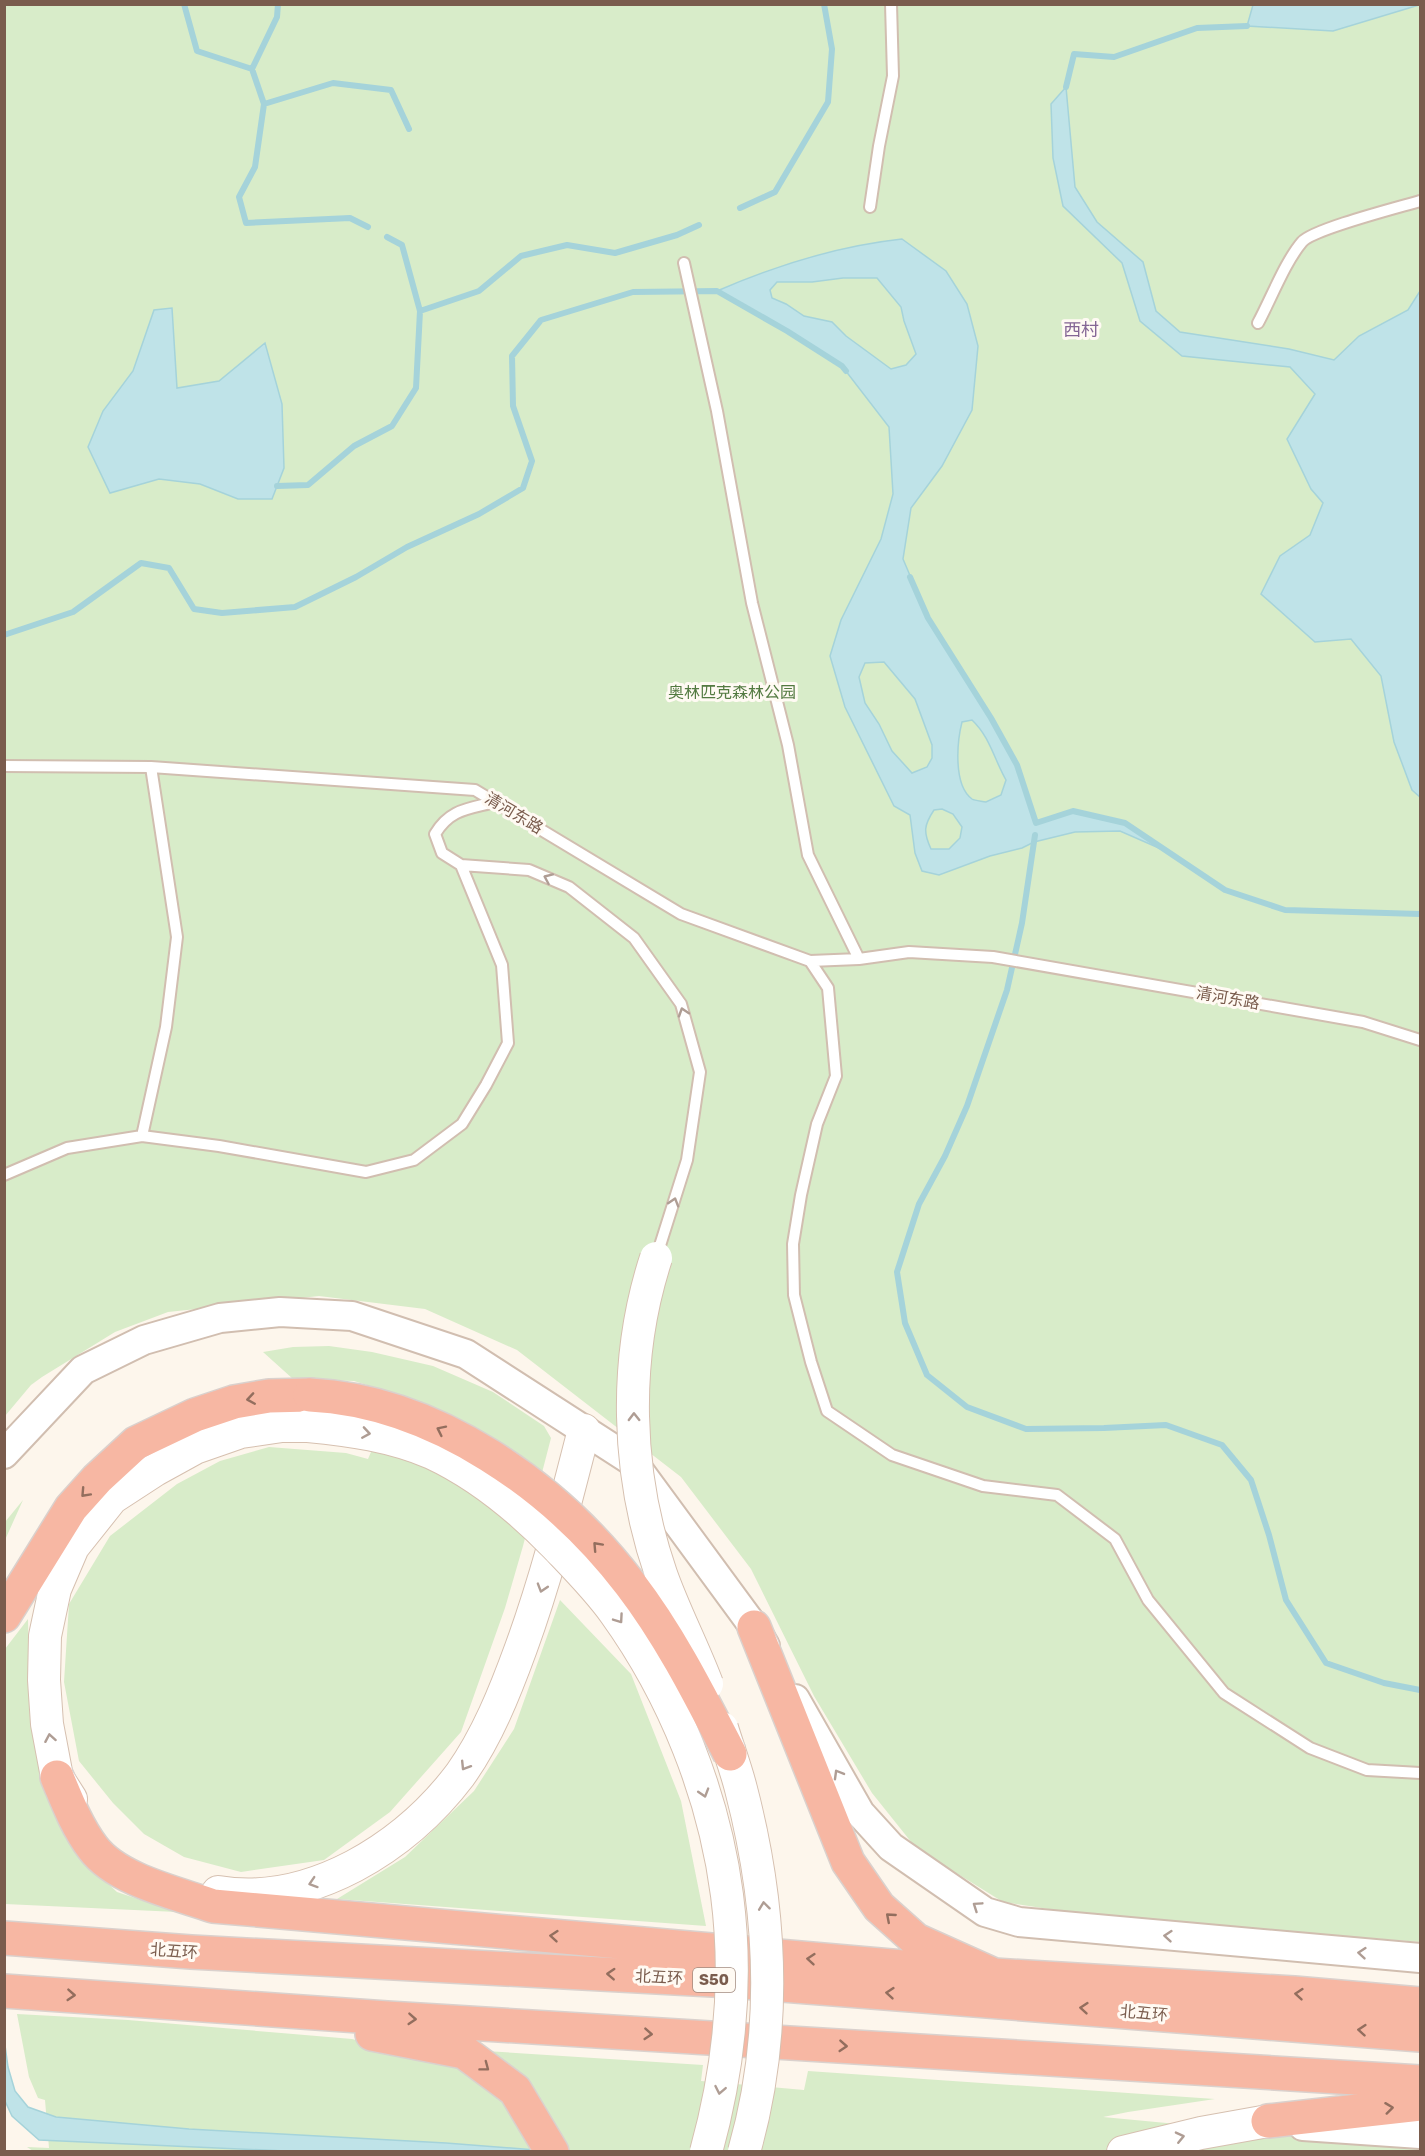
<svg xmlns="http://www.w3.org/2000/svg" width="1425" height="2156" font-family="Rubik,'Noto Sans SC',sans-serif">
<rect width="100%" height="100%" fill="#fdf6ec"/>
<path fill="#d8ecc9" d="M 5,5 L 1420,5 L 1420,1942 L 1094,1916 L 1003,1902 L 916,1848 L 872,1793 L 814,1696 L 751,1569 L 681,1477 L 517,1350 L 425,1309 L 319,1296 L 168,1312 L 115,1332 L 42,1377 L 31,1385 L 5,1416 Z
M 329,1346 L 372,1352 L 433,1366 L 493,1392 L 544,1426 L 551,1438 L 523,1546 L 505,1608 L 461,1732 L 390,1812 L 324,1860 L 241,1872 L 184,1857 L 144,1834 L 113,1803 L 79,1761 L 64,1682 L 69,1604 L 110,1536 L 177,1484 L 220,1461 L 269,1447 L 346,1453 L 368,1459 L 396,1394 L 354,1381 L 293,1379 L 263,1352 L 293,1347 Z
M 23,1500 L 5,1540 L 5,1522 Z
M 560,1600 L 631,1674 L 681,1801 L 706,1926 L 337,1899 L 405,1857 L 474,1791 L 514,1729 Z
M 28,1619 L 30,1722 L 46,1793 L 89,1866 L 117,1892 L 177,1912 L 5,1904 L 5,1649 Z
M 17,2014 L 128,2020 L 352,2039 L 408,2054 L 486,2051 L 703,2065 L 701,2081 L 804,2090 L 808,2071 L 1215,2099 L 1128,2112 L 1103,2117 L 1420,2147 L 1420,2151 L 33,2151 L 27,2147 L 49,2148 L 45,2100 L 38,2098 L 29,2077 Z"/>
<path fill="#bfe3e8" stroke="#a5d3da" stroke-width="1.5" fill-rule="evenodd" d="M 1253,5 L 1253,4 L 1419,5 L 1333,31 L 1247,26 Z
M 1066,87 L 1075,187 L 1097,222 L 1143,262 L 1156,311 L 1180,332 L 1289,349 L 1334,360 L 1359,336 L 1408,310 L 1420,291 L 1420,797 L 1412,790 L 1394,742 L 1381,676 L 1351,639 L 1315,642 L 1261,594 L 1280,556 L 1310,535 L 1323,503 L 1311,489 L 1287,439 L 1315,394 L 1290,367 L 1182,356 L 1140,321 L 1122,263 L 1063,206 L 1053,158 L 1051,104 Z
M 902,239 L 946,271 L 967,304 L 978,346 L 972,410 L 942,466 L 911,508 L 903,559 L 928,618 L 991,718 L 1017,765 L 1036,823 L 1073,811 L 1125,823 L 1168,852 L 1120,831 L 1075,832 L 1034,842 L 1022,848 L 990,856 L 939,875 L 922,871 L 915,853 L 910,815 L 894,806 L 845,707 L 830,656 L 841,620 L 881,539 L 893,494 L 889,427 L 842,366 L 787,331 L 717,291 C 777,265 837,246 902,239 ZM 843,278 L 877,278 L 901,307 L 904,321 L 916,354 L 906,365 L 891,369 L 846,336 L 832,322 L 804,316 L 786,304 L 772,298 L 770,290 L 777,282 L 812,282 ZM 884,662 L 915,699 L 932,745 L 932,758 L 927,767 L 912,773 L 892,751 L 879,724 L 865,703 L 859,677 L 865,663 ZM 972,720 C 990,737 994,759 1006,780 L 1001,795 L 986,802 C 982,801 975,801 972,799 C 953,785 957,742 962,722 ZM 942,809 L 953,814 L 962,827 L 960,838 L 949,849 L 931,849 C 923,832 924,825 934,810 Z
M 172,308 L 177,388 L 219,381 L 265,343 L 282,404 L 284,468 L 272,499 L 238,499 L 200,484 L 159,479 L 110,493 L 88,447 L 103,411 L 133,371 L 154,310 Z
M 4,2038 L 8,2067 L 15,2091 L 28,2107 L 56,2117 L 189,2129 L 446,2143 L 548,2151 L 286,2151 L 39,2140 L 12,2116 L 5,2101 Z"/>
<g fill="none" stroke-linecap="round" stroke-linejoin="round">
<path stroke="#a5d3da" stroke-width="6" d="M 184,4 L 197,51 L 252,69 L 264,104 L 255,167 L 239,197 L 246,223 L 350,218 L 368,227
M 252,69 L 277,17 L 278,4
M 1066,87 L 1074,54 L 1114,57 L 1197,28 L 1247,26
M 264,104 L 333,83 L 391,90 L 409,129
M 740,208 L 775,192 L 828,102 L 832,49 L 824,4
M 387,237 L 402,245 L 420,311
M 277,486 L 308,485 L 354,446 L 392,426 L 416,388 L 420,311 L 479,291 L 521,256 L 567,245 L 615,253 L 677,235 L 699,225
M 910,577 L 928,618 L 991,718 L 1017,765 L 1036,823 L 1073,811 L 1125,823 L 1225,890 L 1285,910 L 1420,914
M 4,635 L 73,612 L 141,563 L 169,568 L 194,609 L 222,613 L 295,607 L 356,577 L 407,547 L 479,514 L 523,488 L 532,461 L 513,406 L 512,356 L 541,320 L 633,292 L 717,291 L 787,331 L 842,366 L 846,371
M 1035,835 L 1022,923 L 1007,990 L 967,1106 L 945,1156 L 919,1204 L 897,1272 L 905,1323 L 927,1375 L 967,1407 L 1026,1429 L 1104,1428 L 1166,1425 L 1222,1445 L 1251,1480 L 1269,1535 L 1286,1600 L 1326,1663 L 1384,1683 L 1420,1690"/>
<defs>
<path id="service" d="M 870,207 L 879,146 L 893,76 L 891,4
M 684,263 L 717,411 L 752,603 L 788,745 L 808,855 L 859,959
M 1258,323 C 1271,299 1285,262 1302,242 C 1313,229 1400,207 1420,201
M 4,766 L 151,767 L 475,790 L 681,914 L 810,961 L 859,959 L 909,952 L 993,957 L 1363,1022 L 1420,1040
M 461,865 L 529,870 L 569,887 L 634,938 L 681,1004 L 700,1072 L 687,1160 L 657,1255
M 810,961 L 828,988 L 836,1076 L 817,1124 L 801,1195 L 793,1244 L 794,1295 L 811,1362 L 827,1411 L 892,1455 L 983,1486 L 1057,1495 L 1115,1539 L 1148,1600 L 1224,1693 L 1310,1748 L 1367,1770 L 1420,1773
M 142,1136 L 166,1027 L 177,937 L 151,767
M 4,1175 L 67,1148 L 142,1136 L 219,1146 L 366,1172 L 414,1160 L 462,1124 L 486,1085 L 508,1043 L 502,965 L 461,865 L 442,853 L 435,834 C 450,809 468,809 495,802"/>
<path id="tertiary" d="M 4,1454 L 83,1370 L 144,1340 L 220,1318 L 280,1312 L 352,1316 L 466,1354 L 632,1461 L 754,1627 L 765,1646
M 795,1699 L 860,1813 L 891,1847 L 985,1912 L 1019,1922 L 1420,1958
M 1303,2126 L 1420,2134"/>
<path id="secondary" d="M 71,1799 L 57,1777 L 47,1724 L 44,1680 L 45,1636 L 55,1589 L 73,1547 L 112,1498 L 155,1470 L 195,1448 L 241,1432 L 282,1426 L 308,1426
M 218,1892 C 265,1900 312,1888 354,1866 C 395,1844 432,1812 460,1775 C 487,1737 505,1692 521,1648 C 547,1577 565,1504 584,1430
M 1123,2152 L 1201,2133 L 1268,2121"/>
<path id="motorway" d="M 4,1616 L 71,1508 L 97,1479 L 136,1443 L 195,1415 L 234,1402 L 269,1396 L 310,1395
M 754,1627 L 848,1862 L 879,1907 L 916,1940 L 994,1975 L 1294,1993 L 1420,2004
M 57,1777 C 67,1801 77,1827 93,1848 C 117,1880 176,1893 213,1906 L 994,1975
M 4,1938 L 191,1952 L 731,1981 L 1420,2035
M 4,1991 L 387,2018 L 1420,2082
M 372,2034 L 464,2052 L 515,2090 L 552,2152
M 1268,2121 L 1420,2104"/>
</defs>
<use href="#service" stroke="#d1beb0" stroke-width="14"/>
<use href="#tertiary" stroke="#d1beb0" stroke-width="32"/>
<use href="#secondary" stroke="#d6c0b0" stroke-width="34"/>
<use href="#motorway" stroke="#dad1cd" stroke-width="36"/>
<use href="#service" stroke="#fff" stroke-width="10"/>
<use href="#tertiary" stroke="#fff" stroke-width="28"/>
<use href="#secondary" stroke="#fff" stroke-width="32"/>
<use href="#motorway" stroke="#f7b7a3" stroke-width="33"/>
<defs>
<path id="secondary-bridge" d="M 656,1258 C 623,1359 626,1473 661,1574 C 674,1611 693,1647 707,1684
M 308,1426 C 350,1430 392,1436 432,1453 C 477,1474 521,1510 556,1546 C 576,1567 598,1589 615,1613 C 674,1695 714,1795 727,1895 C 738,1980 729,2069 706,2152
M 722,1728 C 728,1748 736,1769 741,1789 C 772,1908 778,2033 744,2152"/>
<path id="motorway-bridge" d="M 310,1395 C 435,1401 556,1487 630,1584 C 670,1636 700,1696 730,1754"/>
</defs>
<use href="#secondary-bridge" stroke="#d6c0b0" stroke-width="34" stroke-linecap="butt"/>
<use href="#motorway-bridge" stroke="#dad1cd" stroke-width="36" stroke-linecap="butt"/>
<use href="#secondary-bridge" stroke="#fff" stroke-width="32"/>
<use href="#motorway-bridge" stroke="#f7b7a3" stroke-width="33"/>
</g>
<defs><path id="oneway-chevron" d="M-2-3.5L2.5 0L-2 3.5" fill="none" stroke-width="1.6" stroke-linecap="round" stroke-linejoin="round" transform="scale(1.5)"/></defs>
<g stroke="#af9d94">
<use href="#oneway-chevron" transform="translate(548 878) rotate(-156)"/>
<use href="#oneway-chevron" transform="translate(683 1012) rotate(-108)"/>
<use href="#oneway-chevron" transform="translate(674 1202) rotate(-73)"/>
<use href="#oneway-chevron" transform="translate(634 1417) rotate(-91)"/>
<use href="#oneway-chevron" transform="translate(366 1433) rotate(9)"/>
<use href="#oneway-chevron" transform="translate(542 1588) rotate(107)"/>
<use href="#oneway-chevron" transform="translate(619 1619) rotate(55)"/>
<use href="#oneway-chevron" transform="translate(50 1738) rotate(-100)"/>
<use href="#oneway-chevron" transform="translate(465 1766) rotate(122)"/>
<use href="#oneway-chevron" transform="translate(838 1774) rotate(-120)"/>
<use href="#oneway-chevron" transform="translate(704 1793) rotate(73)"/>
<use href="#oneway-chevron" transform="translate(313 1883) rotate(162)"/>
<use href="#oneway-chevron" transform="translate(764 1906) rotate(-97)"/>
<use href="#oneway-chevron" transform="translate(977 1906) rotate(-146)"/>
<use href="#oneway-chevron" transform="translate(1168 1936) rotate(-175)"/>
<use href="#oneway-chevron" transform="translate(1362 1953) rotate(-175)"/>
<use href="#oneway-chevron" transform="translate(720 2090) rotate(101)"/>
<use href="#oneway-chevron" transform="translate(1180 2137) rotate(-13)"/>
</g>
<g stroke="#936e5e">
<use href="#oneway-chevron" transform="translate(251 1399) rotate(171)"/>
<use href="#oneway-chevron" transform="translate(441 1430) rotate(-154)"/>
<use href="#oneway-chevron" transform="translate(85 1493) rotate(133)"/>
<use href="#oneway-chevron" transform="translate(597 1546) rotate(-133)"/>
<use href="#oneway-chevron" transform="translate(890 1917) rotate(-139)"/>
<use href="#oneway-chevron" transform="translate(554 1936) rotate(-175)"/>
<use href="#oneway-chevron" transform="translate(811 1959) rotate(-175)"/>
<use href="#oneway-chevron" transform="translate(611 1974) rotate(-177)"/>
<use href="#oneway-chevron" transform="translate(890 1993) rotate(-175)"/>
<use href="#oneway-chevron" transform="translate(1299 1994) rotate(-175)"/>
<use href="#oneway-chevron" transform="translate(71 1995) rotate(4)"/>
<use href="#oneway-chevron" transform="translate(1084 2008) rotate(-175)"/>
<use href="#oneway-chevron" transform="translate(412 2019) rotate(4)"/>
<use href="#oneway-chevron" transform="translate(1362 2030) rotate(-175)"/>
<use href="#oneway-chevron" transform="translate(648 2034) rotate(4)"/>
<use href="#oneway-chevron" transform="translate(843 2046) rotate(4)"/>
<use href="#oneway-chevron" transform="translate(485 2067) rotate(37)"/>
<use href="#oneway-chevron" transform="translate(1389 2108) rotate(-7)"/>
</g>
<g text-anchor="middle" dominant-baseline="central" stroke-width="6" stroke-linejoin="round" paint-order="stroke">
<rect fill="#fffaf3" stroke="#a28b7f" stroke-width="1.5" x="693" y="1968" width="42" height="24" rx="4.5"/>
<g font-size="15" font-weight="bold" fill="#7a5c4d">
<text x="714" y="1980">S50</text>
</g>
<g font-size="16" fill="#537a41" stroke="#fffaf3">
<text x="732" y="692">奥林匹克森林公园</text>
</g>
<g font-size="16" fill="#7a5c4d" stroke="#fffaf3">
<text transform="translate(514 813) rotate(31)">清河东路</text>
<text transform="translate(1228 998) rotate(10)">清河东路</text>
<text transform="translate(174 1951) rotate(4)">北五环</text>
<text transform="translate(659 1977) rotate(3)">北五环</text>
<text transform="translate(1144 2013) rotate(5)">北五环</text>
</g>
<g font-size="18" fill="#846695" stroke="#fffaf3">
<text x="1081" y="330">西村</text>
</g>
</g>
<rect width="1425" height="2156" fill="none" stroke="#7a5c4d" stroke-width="12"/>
</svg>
